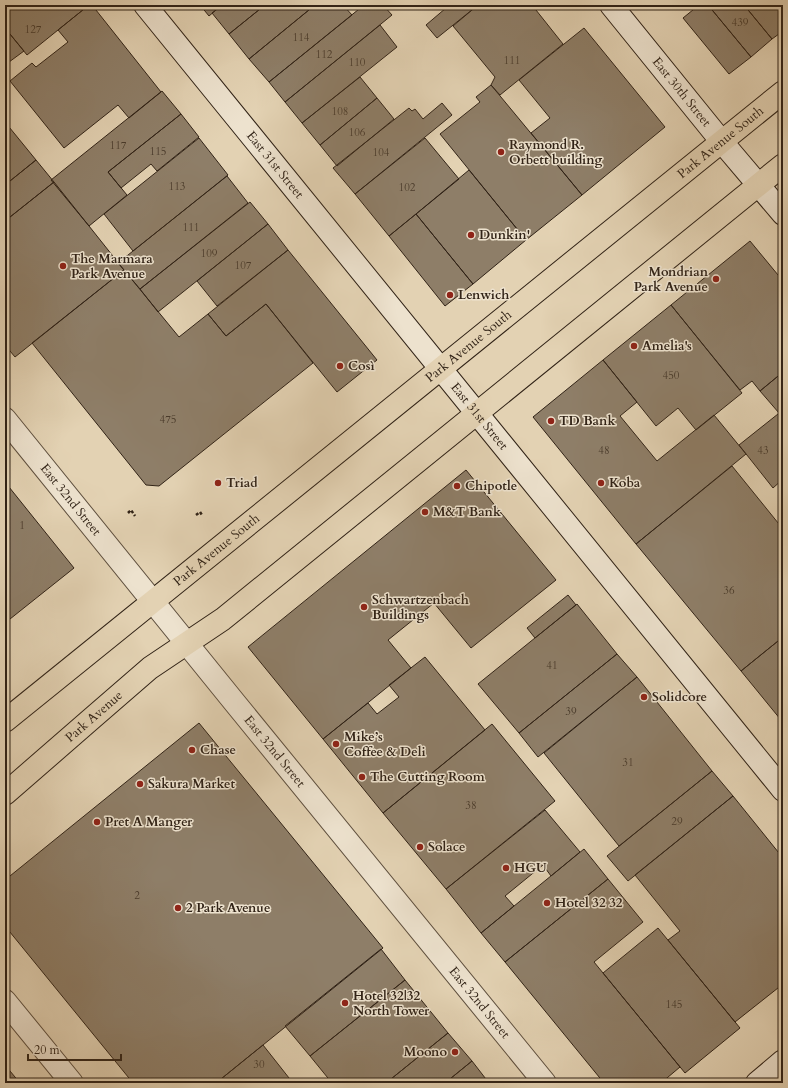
<svg xmlns="http://www.w3.org/2000/svg" width="788" height="1088" font-family="Cardo,serif">
<rect width="100%" height="100%" fill="#e3d2b3"/>
<filter id="stains"><feTurbulence type="fractalNoise" baseFrequency=".005" numOctaves="4"/><feColorMatrix values="0 0 0 0 .2 0 0 0 0 .09 0 0 0 0 .02 0 0 0 .5 -.17"/></filter>
<radialGradient id="worn" r=".72"><stop offset=".6" stop-color="#630" stop-opacity="0"/><stop offset="1" stop-color="#630" stop-opacity=".3"/></radialGradient>
<path fill="#8e7e68" stroke="#312317" d="M 5,5 L 89,5 L 27,55 L 5,28 Z
M 89,5 L 92,5 L 161,92 L 129,118 L 118,105 L 64,148 L 10,81 L 32,63 L 36,67 L 68,42 L 58,30 Z
M 200,5 L 222,5 L 209,16 Z
M 222,5 L 265,5 L 229,34 L 212,13 Z
M 265,5 L 315,5 L 249,59 L 229,34 Z
M 315,5 L 343,5 L 352,15 L 269,82 L 249,59 Z
M 364,5 L 383,5 L 392,15 L 285,102 L 269,82 Z
M 443,5 L 478,5 L 437,38 L 426,25 L 446,8 Z
M 478,5 L 532,5 L 563,44 L 500,95 L 491,85 L 495,77 L 453,26 Z
M 699,5 L 708,5 L 751,57 L 729,74 L 683,18 Z
M 708,5 L 744,5 L 772,39 L 751,57 Z
M 744,5 L 781,5 L 783,7 L 783,31 L 772,39 Z
M 380,25 L 397,47 L 302,123 L 285,102 Z
M 5,28 L 24,51 L 5,65 Z
M 584,28 L 665,127 L 582,195 L 531,133 L 550,118 L 519,80 Z
M 360,77 L 377,98 L 320,145 L 302,123 Z
M 491,85 L 582,195 L 526,240 L 440,134 L 480,102 L 476,97 Z
M 162,91 L 181,114 L 108,172 L 127,195 L 89,226 L 51,180 Z
M 377,98 L 394,119 L 337,166 L 320,145 Z
M 442,103 L 452,115 L 355,194 L 333,168 L 409,108 L 412,111 L 415,109 L 423,119 Z
M 181,114 L 199,137 L 157,171 L 151,164 L 121,188 L 108,172 Z
M 5,122 L 36,160 L 5,185 Z
M 199,138 L 228,175 L 133,251 L 104,214 Z
M 425,138 L 459,179 L 389,236 L 355,194 Z
M 36,160 L 54,182 L 5,221 L 5,185 Z
M 469,170 L 526,240 L 473,284 L 416,214 Z
M 227,176 L 248,203 L 140,289 L 118,263 Z
M 54,182 L 124,270 L 15,357 L 5,345 L 5,221 Z
M 250,202 L 268,224 L 158,312 L 140,289 Z
M 416,214 L 473,284 L 445,306 L 389,236 Z
M 268,224 L 288,250 L 217,306 L 197,281 Z
M 750,241 L 783,281 L 783,372 L 760,391 L 752,381 L 740,390 L 671,305 Z
M 288,250 L 377,360 L 337,392 L 266,304 L 226,336 L 208,314 Z
M 124,270 L 179,337 L 208,314 L 226,336 L 266,304 L 313,363 L 159,486 L 146,485 L 32,343 Z
M 671,305 L 742,393 L 696,430 L 678,408 L 656,426 L 603,360 Z
M 603,360 L 637,402 L 620,416 L 657,461 L 714,415 L 746,454 L 636,544 L 533,417 Z
M 783,372 L 783,410 L 779,413 L 760,391 Z
M 783,410 L 783,479 L 773,488 L 739,445 Z
M 732,466 L 783,529 L 783,637 L 741,671 L 636,544 Z
M 466,470 L 556,580 L 471,648 L 434,603 L 388,640 L 411,668 L 323,739 L 248,647 Z
M 5,482 L 74,568 L 5,623 Z
M 568,595 L 576,605 L 535,638 L 527,628 Z
M 577,604 L 617,654 L 519,733 L 478,684 Z
M 783,637 L 783,718 L 781,720 L 741,671 Z
M 617,654 L 637,677 L 538,757 L 519,733 Z
M 425,657 L 485,730 L 383,813 L 323,739 L 368,703 L 377,714 L 399,697 L 389,685 Z
M 637,677 L 712,771 L 619,846 L 544,753 Z
M 199,723 L 383,948 L 216,1083 L 133,1083 L 5,926 L 5,880 Z
M 492,724 L 555,801 L 446,889 L 383,813 Z
M 712,771 L 733,796 L 628,881 L 607,856 Z
M 733,796 L 783,858 L 783,984 L 735,1022 L 668,940 L 680,931 L 635,875 Z
M 545,810 L 580,852 L 551,876 L 543,865 L 505,896 L 514,906 L 481,933 L 446,889 Z
M 584,849 L 608,879 L 505,962 L 481,933 Z
M 608,879 L 643,922 L 594,962 L 680,1067 L 661,1083 L 604,1083 L 505,962 Z
M 658,928 L 740,1028 L 685,1073 L 603,973 Z
M 381,949 L 405,980 L 310,1056 L 285,1026 Z
M 405,980 L 448,1033 L 386,1083 L 332,1083 L 310,1056 Z
M 448,1033 L 472,1061 L 445,1083 L 386,1083 Z
M 263,1045 L 293,1083 L 216,1083 Z
M 472,1061 L 489,1083 L 445,1083 Z
M 5,1065 L 20,1083 L 5,1083 Z"/>
<g fill="none" stroke-linecap="round" stroke-linejoin="round">
<defs>
<g id="street">
<path id="s1" d="M 5,419 L 235,703 L 545,1083"/>
<path d="M 5,1001 L 72,1083"/>
</g>
<g id="secondary">
<path id="s2" d="M 145,5 L 783,790"/>
<path id="s3" d="M 611,5 L 722,142 L 783,214"/>
<path d="M 757,1083 L 783,1061"/>
</g>
<g id="primary">
<path id="s4" d="M 5,721 L 783,92"/>
<path id="s5" d="M 5,794 L 90,720 L 150,668 L 223,619 L 783,165"/>
</g>
</defs>
<use href="#street" stroke="#5e4f3e" stroke-width="24"/>
<use href="#secondary" stroke="#312317" stroke-width="24"/>
<use href="#primary" stroke="#312317" stroke-width="24"/>
<path stroke="#312317" stroke-width="2.5" stroke-dasharray="3 2" stroke-linecap="butt" d="M 128,513 L 131,510 L 135,516
M 196,515 L 200,512 L 202,515"/>
<use href="#street" stroke="#ede2ce" stroke-width="22"/>
<use href="#secondary" stroke="#ede2ce" stroke-width="22"/>
<use href="#primary" stroke="#e3d2b3" stroke-width="22"/>
</g>
<g fill="#8f2418" stroke="#ede2ce" stroke-width="1.5">
<circle cx="501" cy="152" r="4"/>
<circle cx="471" cy="235" r="4"/>
<circle cx="63" cy="266" r="4"/>
<circle cx="716" cy="279" r="4"/>
<circle cx="450" cy="295" r="4"/>
<circle cx="634" cy="346" r="4"/>
<circle cx="340" cy="366" r="4"/>
<circle cx="551" cy="421" r="4"/>
<circle cx="218" cy="483" r="4"/>
<circle cx="601" cy="483" r="4"/>
<circle cx="457" cy="486" r="4"/>
<circle cx="425" cy="512" r="4"/>
<circle cx="364" cy="607" r="4"/>
<circle cx="644" cy="697" r="4"/>
<circle cx="336" cy="744" r="4"/>
<circle cx="192" cy="750" r="4"/>
<circle cx="362" cy="777" r="4"/>
<circle cx="140" cy="784" r="4"/>
<circle cx="97" cy="822" r="4"/>
<circle cx="420" cy="847" r="4"/>
<circle cx="506" cy="868" r="4"/>
<circle cx="547" cy="903" r="4"/>
<circle cx="178" cy="908" r="4"/>
<circle cx="345" cy="1003" r="4"/>
<circle cx="455" cy="1052" r="4"/>
</g>
<g text-anchor="middle" dominant-baseline="central" stroke-width="3" stroke-linejoin="round" paint-order="stroke">
<g font-size="11" fill="#483a2b">
<text x="740" y="22">439</text>
<text x="33" y="29">127</text>
<text x="301" y="37">114</text>
<text x="324" y="54">112</text>
<text x="512" y="60">111</text>
<text x="357" y="62">110</text>
<text x="340" y="111">108</text>
<text x="357" y="132">106</text>
<text x="118" y="145">117</text>
<text x="158" y="151">115</text>
<text x="381" y="152">104</text>
<text x="177" y="186">113</text>
<text x="407" y="187">102</text>
<text x="191" y="227">111</text>
<text x="209" y="253">109</text>
<text x="243" y="265">107</text>
<text x="671" y="375">450</text>
<text x="168" y="419">475</text>
<text x="604" y="450">48</text>
<text x="763" y="450">43</text>
<text x="22" y="525">1</text>
<text x="729" y="590">36</text>
<text x="552" y="665">41</text>
<text x="571" y="711">39</text>
<text x="628" y="762">31</text>
<text x="471" y="805">38</text>
<text x="677" y="821">29</text>
<text x="137" y="895">2</text>
<text x="674" y="1004">145</text>
<text x="259" y="1064">30</text>
</g>
<g font-size="13" fill="#312317" stroke="#ede2ce">
<text stroke="none"><textPath href="#s3" startOffset="112">East 30th Street</textPath></text>
<text stroke="none"><textPath href="#s4" startOffset="920">Park Avenue South</textPath></text>
<text stroke="none"><textPath href="#s2" startOffset="206">East 31st Street</textPath></text>
<text stroke="none"><textPath href="#s4" startOffset="596">Park Avenue South</textPath></text>
<text stroke="none"><textPath href="#s2" startOffset="530">East 31st Street</textPath></text>
<text stroke="none"><textPath href="#s1" startOffset="104">East 32nd Street</textPath></text>
<text stroke="none"><textPath href="#s4" startOffset="272">Park Avenue South</textPath></text>
<text stroke="none"><textPath href="#s5" startOffset="118">Park Avenue</textPath></text>
<text stroke="none"><textPath href="#s1" startOffset="428">East 32nd Street</textPath></text>
<text stroke="none"><textPath href="#s1" startOffset="752">East 32nd Street</textPath></text>
</g>
<g font-size="13" font-weight="bold" fill="#312317" stroke="#ede2ce" text-anchor="start">
<text x="509" y="145">Raymond R.<tspan x="509" dy="15">Orbett building</tspan></text>
<text x="479" y="235">Dunkin'</text>
<text x="71" y="259">The Marmara<tspan x="71" dy="15">Park Avenue</tspan></text>
<text x="708" y="272" text-anchor="end">Mondrian<tspan x="708" dy="15">Park Avenue</tspan></text>
<text x="458" y="295">Lenwich</text>
<text x="642" y="346">Amelia's</text>
<text x="348" y="366">Così</text>
<text x="559" y="421">TD Bank</text>
<text x="226" y="483">Triad</text>
<text x="609" y="483">Koba</text>
<text x="465" y="486">Chipotle</text>
<text x="433" y="512">M&amp;T Bank</text>
<text x="372" y="600">Schwartzenbach<tspan x="372" dy="15">Buildings</tspan></text>
<text x="652" y="697">Solidcore</text>
<text x="344" y="737">Mike’s<tspan x="344" dy="15">Coffee &amp; Deli</tspan></text>
<text x="200" y="750">Chase</text>
<text x="370" y="777">The Cutting Room</text>
<text x="148" y="784">Sakura Market</text>
<text x="105" y="822">Pret A Manger</text>
<text x="428" y="847">Solace</text>
<text x="514" y="868">HGU</text>
<text x="555" y="903">Hotel 32 32</text>
<text x="186" y="908">2 Park Avenue</text>
<text x="353" y="996">Hotel 32|32<tspan x="353" dy="15">North Tower</tspan></text>
<text x="447" y="1052" text-anchor="end">Moono</text>
</g>
</g>
<rect width="788" height="1088" fill="none" stroke="#e3d2b3" stroke-width="20"/>
<rect x="6" y="6" width="776" height="1076" fill="none" stroke="#312317" stroke-width="2"/>
<rect x="10" y="10" width="768" height="1068" fill="none" stroke="#312317"/>
<path d="M28 1054v6h93v-6" fill="none" stroke="#312317" stroke-width="2"/>
<text x="34" y="1054" font-size="12" fill="#312317" stroke="#ede2ce" stroke-width="3" paint-order="stroke">20 m</text>
<rect width="100%" height="100%" filter="url(#stains)"/>
<rect width="100%" height="100%" fill="url(#worn)"/>
</svg>
